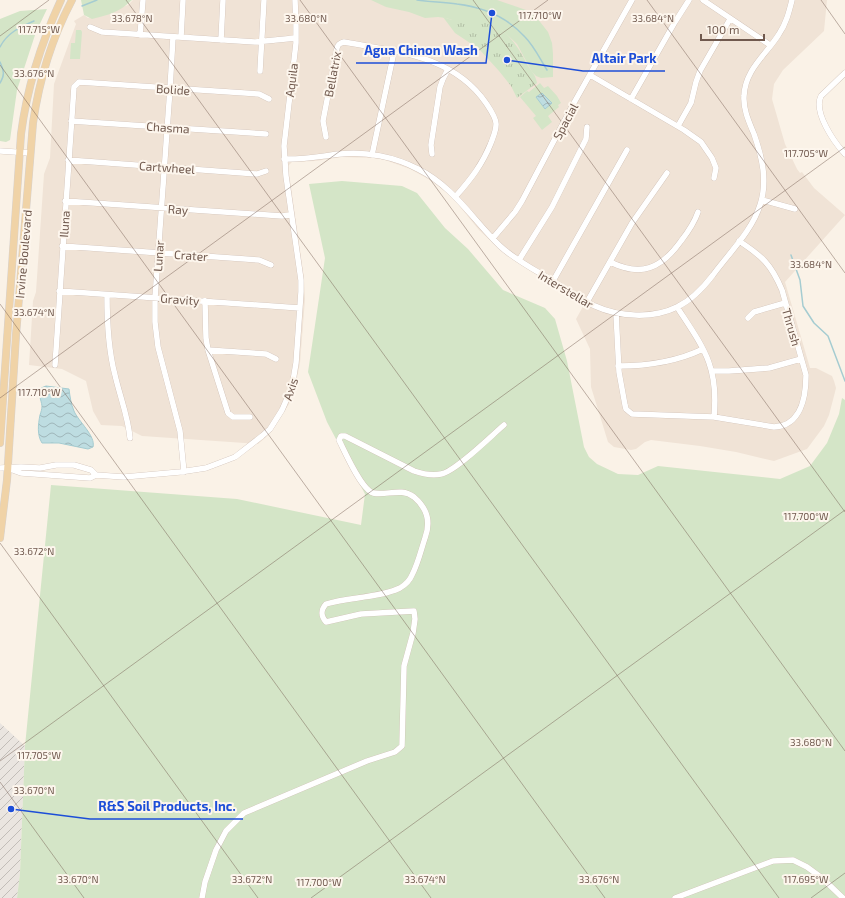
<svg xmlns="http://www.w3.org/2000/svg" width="845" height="898" font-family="'Exo 2',sans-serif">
<defs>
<pattern id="industrial-furrows" width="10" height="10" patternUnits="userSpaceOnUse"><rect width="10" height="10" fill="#eae5e0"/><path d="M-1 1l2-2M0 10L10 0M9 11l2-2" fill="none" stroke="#c2bdb8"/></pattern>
<pattern id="park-tufts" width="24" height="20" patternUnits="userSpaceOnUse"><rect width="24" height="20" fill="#d4e5c7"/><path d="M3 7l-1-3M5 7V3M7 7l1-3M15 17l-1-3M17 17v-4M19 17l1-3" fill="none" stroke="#b0bda4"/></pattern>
<pattern id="water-waves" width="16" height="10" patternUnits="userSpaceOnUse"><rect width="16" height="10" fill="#bedde1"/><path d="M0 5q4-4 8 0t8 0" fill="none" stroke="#9fb6b9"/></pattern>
</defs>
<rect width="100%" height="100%" fill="#faf2e7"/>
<path fill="#f0e3d6" d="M 133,0 L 827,0 L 824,31 L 783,70 L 774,84 L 772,99 L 785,144 L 797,169 L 800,173 L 802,172 L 814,188 L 845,215 L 785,282 L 810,368 L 816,368 L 832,376 L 834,381 L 836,388 L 834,396 L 829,415 L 824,426 L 807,449 L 774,461 L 736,452 L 700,446 L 651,440 L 645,442 L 636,449 L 631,450 L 614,447 L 608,442 L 591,387 L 590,349 L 576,319 L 585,303 L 505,254 L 479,230 L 452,197 L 432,181 L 410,169 L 385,160 L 374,158 L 342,157 L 315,161 L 292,162 L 288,166 L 304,278 L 305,299 L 300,363 L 294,393 L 289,404 L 275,426 L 265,438 L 258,444 L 142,436 L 122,426 L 101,425 L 93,411 L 86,381 L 62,369 L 29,365 L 33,301 L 36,292 L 44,174 L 50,158 L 54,84 L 76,24 L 74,21 L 84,15 L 88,18 L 128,5 Z"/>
<path fill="url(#industrial-furrows)" d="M 0,723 L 25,746 L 20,873 L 17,898 L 0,898 Z"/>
<path fill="#d4e5c7" d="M 81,0 L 132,0 C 120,12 108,15 92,19 L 84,15 Z
M 371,0 L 497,0 L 526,10 L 537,18 L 548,32 L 552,43 L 553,54 L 553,77 L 541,78 L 536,76 L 532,72 L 517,44 L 502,30 L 452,20 L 446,18 L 438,17 L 425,18 L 409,12 L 386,7 Z
M 47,9 L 36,32 L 17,90 L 10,140 L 6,142 L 0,141 L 0,19 L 20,11 Z
M 76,30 L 81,30 L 82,32 L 80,59 L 70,59 L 71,43 L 75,43 Z
M 540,83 L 544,88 L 548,86 L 557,96 L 561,103 L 558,105 L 559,107 L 548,116 L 552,122 L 542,130 L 533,118 L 536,116 L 520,97 L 527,91 L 529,92 Z
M 342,181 L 402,186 L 417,193 L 445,228 L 468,249 L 503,290 L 545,308 L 555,319 L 567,361 L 584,447 L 589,457 L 597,464 L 618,474 L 638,475 L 658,466 L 780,479 L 810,466 L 827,443 L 839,414 L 842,398 L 845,400 L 845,898 L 17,898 L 20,873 L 25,746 L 51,485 L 237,499 L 361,525 L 365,494 L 327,422 L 308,372 L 325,258 L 309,184 Z"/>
<path fill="url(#park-tufts)" d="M 461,16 C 469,17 478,18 486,21 C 506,28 518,46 527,64 C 531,71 536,75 537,83 L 517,98 L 511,86 L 499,71 L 479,49 L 455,33 L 443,17 L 452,20 L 456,17 Z"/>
<path fill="url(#water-waves)" stroke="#a5ccd1" d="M 542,93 L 552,103 L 545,109 L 536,97 Z
M 46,386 L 69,389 C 70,397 71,404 74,411 C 78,421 96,436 93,447 L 88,449 L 59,443 L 42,443 C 37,435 38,425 40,415 C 41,412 42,409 42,406 C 41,399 38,395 41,388 Z"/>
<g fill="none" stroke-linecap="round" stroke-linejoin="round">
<path stroke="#a5ccd1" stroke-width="1.5" d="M 417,0 C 430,2 443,2 457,4 C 482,7 507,17 525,37 C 534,46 540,59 547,70
M 82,6 L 97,0
M 0,47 C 7,33 20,27 34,21
M 0,62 C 4,71 5,75 0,83
M 791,255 L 800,280 L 803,306 L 814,323 L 828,336 L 845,381"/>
<defs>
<path id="minor" d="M 703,0 L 770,45
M 90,27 L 102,32 L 255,42 L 296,38
M 140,35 L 143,0
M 173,37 L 170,89 L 155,298 L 155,322 L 158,347 L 180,431 L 184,472
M 181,37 L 183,0
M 221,40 L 223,0
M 260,71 L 264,0
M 845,73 L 821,96 C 813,112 834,142 845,154
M 590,75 L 684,130 L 701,142 L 712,158 L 716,168 L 714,178
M 631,99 L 675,22 L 689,0
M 71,121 L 266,134
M 678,126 L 691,103 L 696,82 L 700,71 L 730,19
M 326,137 L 323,121 L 337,48 C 338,44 340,43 344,42 C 397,52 453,55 486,103 C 490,109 497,119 496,125 C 496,131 493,137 491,143 C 482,165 471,179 456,196
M 0,151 L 30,153
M 432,154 L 431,145 L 440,87 L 443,79 L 448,69
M 372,155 L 394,52
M 284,159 C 303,160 321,156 340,154 C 366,151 395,157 418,169 C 454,187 472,219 500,246 C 515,260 535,270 553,281 C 567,290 580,300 595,306 C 619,317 653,319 677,307 C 692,300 703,288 713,275 C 729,253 752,231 760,205 C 768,181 762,157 754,134 C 749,122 743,109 744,96 C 745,69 767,54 779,34 C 786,24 789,12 792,0
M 68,160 L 257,174 L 266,171
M 762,200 L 795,209
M 65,201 L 282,216 L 291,215
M 493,238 L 515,212 L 522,201 L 575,101 L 632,0
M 62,246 L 259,260 L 271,265
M 519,260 L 552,207 L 586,139 L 587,127
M 610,262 C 641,277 661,269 681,241 C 688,232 694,224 698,212
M 553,281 L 627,150
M 59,291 L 300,308
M 107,295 C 107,322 108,349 115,375 C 120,397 128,416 130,438
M 205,301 L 206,338 L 208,350 L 228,413 L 233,417 L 250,417
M 587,302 L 632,223 L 667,173
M 677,307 C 703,347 719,366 714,417
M 616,313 L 619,372 L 625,405 L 626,409 L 632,414 L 714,417 L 774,427 C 801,426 806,397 806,375 L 782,290 C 771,264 762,256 739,241
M 748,318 L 754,312 L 785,303
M 208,350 L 266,354 L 276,359
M 55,365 L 74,87 L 79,82 L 259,94 L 269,99
M 618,366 C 649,366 676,362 703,349
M 712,371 L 729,371 L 769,368 L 801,359
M 0,468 L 21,467 L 40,468 L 56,465 L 74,465 L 91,470 L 96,475
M 7,468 L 21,473 L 90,478 L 96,475 L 124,477 L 180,472 L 206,468 L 235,457 L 262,436 L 270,429 L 282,410 L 292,387 L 296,363 L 301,292 L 301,280 L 286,176 L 284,146 L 296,43 L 296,25 L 295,0
M 202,898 L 205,882 L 216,850 L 226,831 L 244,813 L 367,761 L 395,752 L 402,746 L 404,666 L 413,633 L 415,619 L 414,611 L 361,614 L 326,622 C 321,616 320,611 326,604 C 348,597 379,598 400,588 C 405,585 410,580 412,575 C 418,564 421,550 425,538 C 431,522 427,508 414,497 C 401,487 387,496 373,493 C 361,489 345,452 339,440 L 341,436 L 345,436 L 414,471 C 423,474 432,476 441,474 C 455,472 492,435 504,425
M 675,898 L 773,861 L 793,860 L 807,867 L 822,878 L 843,898"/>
<path id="major" d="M 0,443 L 21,134 C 27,88 41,43 61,0
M 0,538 L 7,480 L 16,335 L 33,123 C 39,81 52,38 72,0"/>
</defs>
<use href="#minor" stroke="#cab9ae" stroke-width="6"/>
<use href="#major" stroke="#d7d1cd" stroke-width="8"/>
<use href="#minor" stroke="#fff" stroke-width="5.5"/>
<use href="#major" stroke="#f0d3a7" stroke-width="7"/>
</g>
<path fill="none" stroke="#70594e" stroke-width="1" stroke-opacity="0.45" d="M 126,0 L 779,898M 300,0 L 845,751M 473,0 L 845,512M 647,0 L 845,273M 821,0 L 845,34M 0,36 L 49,0M 0,65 L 605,898M 0,304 L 431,898M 0,398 L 548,0M 0,543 L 258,898M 0,761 L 845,147M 0,782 L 84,898M 311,898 L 845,510M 811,898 L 845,873"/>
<g text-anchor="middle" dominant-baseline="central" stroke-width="4" stroke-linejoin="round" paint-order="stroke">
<g font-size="12" fill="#70594e" stroke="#fdf6ed">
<text transform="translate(332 74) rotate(-79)">Bellatrix</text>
<text transform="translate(291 80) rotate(-83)">Aquila</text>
<text transform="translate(173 89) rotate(4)">Bolide</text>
<text transform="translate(565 121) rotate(-62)">Spacial</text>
<text transform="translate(168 127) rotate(4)">Chasma</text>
<text transform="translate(167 167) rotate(4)">Cartwheel</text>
<text transform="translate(178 209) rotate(4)">Ray</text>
<text transform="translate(64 224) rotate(-86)">Iluna</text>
<text transform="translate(23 254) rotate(-85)">Irvine Boulevard</text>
<text transform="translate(191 255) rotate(4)">Crater</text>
<text transform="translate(158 256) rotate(-86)">Lunar</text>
<text transform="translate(566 289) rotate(31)">Interstellar</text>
<text transform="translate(180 299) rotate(4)">Gravity</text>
<text transform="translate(792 327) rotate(74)">Thrush</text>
<text transform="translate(290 389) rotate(-72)">Axis</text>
</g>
</g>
<g font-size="10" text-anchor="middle" fill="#70594e" stroke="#fdf6ed" stroke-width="4" stroke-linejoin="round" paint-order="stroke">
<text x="540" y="19">117.710°W</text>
<text x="132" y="22">33.678°N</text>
<text x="306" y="22">33.680°N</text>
<text x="653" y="22">33.684°N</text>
<text x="39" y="33">117.715°W</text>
<text x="34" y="77">33.676°N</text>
<text x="806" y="157">117.705°W</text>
<text x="811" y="268">33.684°N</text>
<text x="34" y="316">33.674°N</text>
<text x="39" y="396">117.710°W</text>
<text x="806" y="520">117.700°W</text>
<text x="34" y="555">33.672°N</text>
<text x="811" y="746">33.680°N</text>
<text x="39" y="759">117.705°W</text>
<text x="34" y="794">33.670°N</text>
<text x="806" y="883">117.695°W</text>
<text x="78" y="883">33.670°N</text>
<text x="252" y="883">33.672°N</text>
<text x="425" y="883">33.674°N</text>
<text x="599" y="883">33.676°N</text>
<text x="319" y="886">117.700°W</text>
</g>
<path fill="none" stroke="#1d4ed8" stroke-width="1.5" d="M492 13L486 63H356M507 60L583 71H665M11 809L90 819H243"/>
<g fill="#1d4ed8" stroke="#fdf6ed" stroke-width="1.5">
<circle cx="492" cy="13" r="4"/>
<circle cx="507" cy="60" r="4"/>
<circle cx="11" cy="809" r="4"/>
</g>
<g font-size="13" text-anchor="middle" font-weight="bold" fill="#1d4ed8" stroke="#fdf6ed" stroke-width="4" stroke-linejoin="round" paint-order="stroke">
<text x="421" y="55">Agua Chinon Wash</text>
<text x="624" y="63">Altair Park</text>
<text x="167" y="811">R&amp;S Soil Products, Inc.</text>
</g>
<path d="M701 34v6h63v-6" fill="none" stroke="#70594e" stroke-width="2"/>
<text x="707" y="34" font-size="12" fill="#70594e" stroke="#fdf6ed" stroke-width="3" paint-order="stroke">100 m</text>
</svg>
